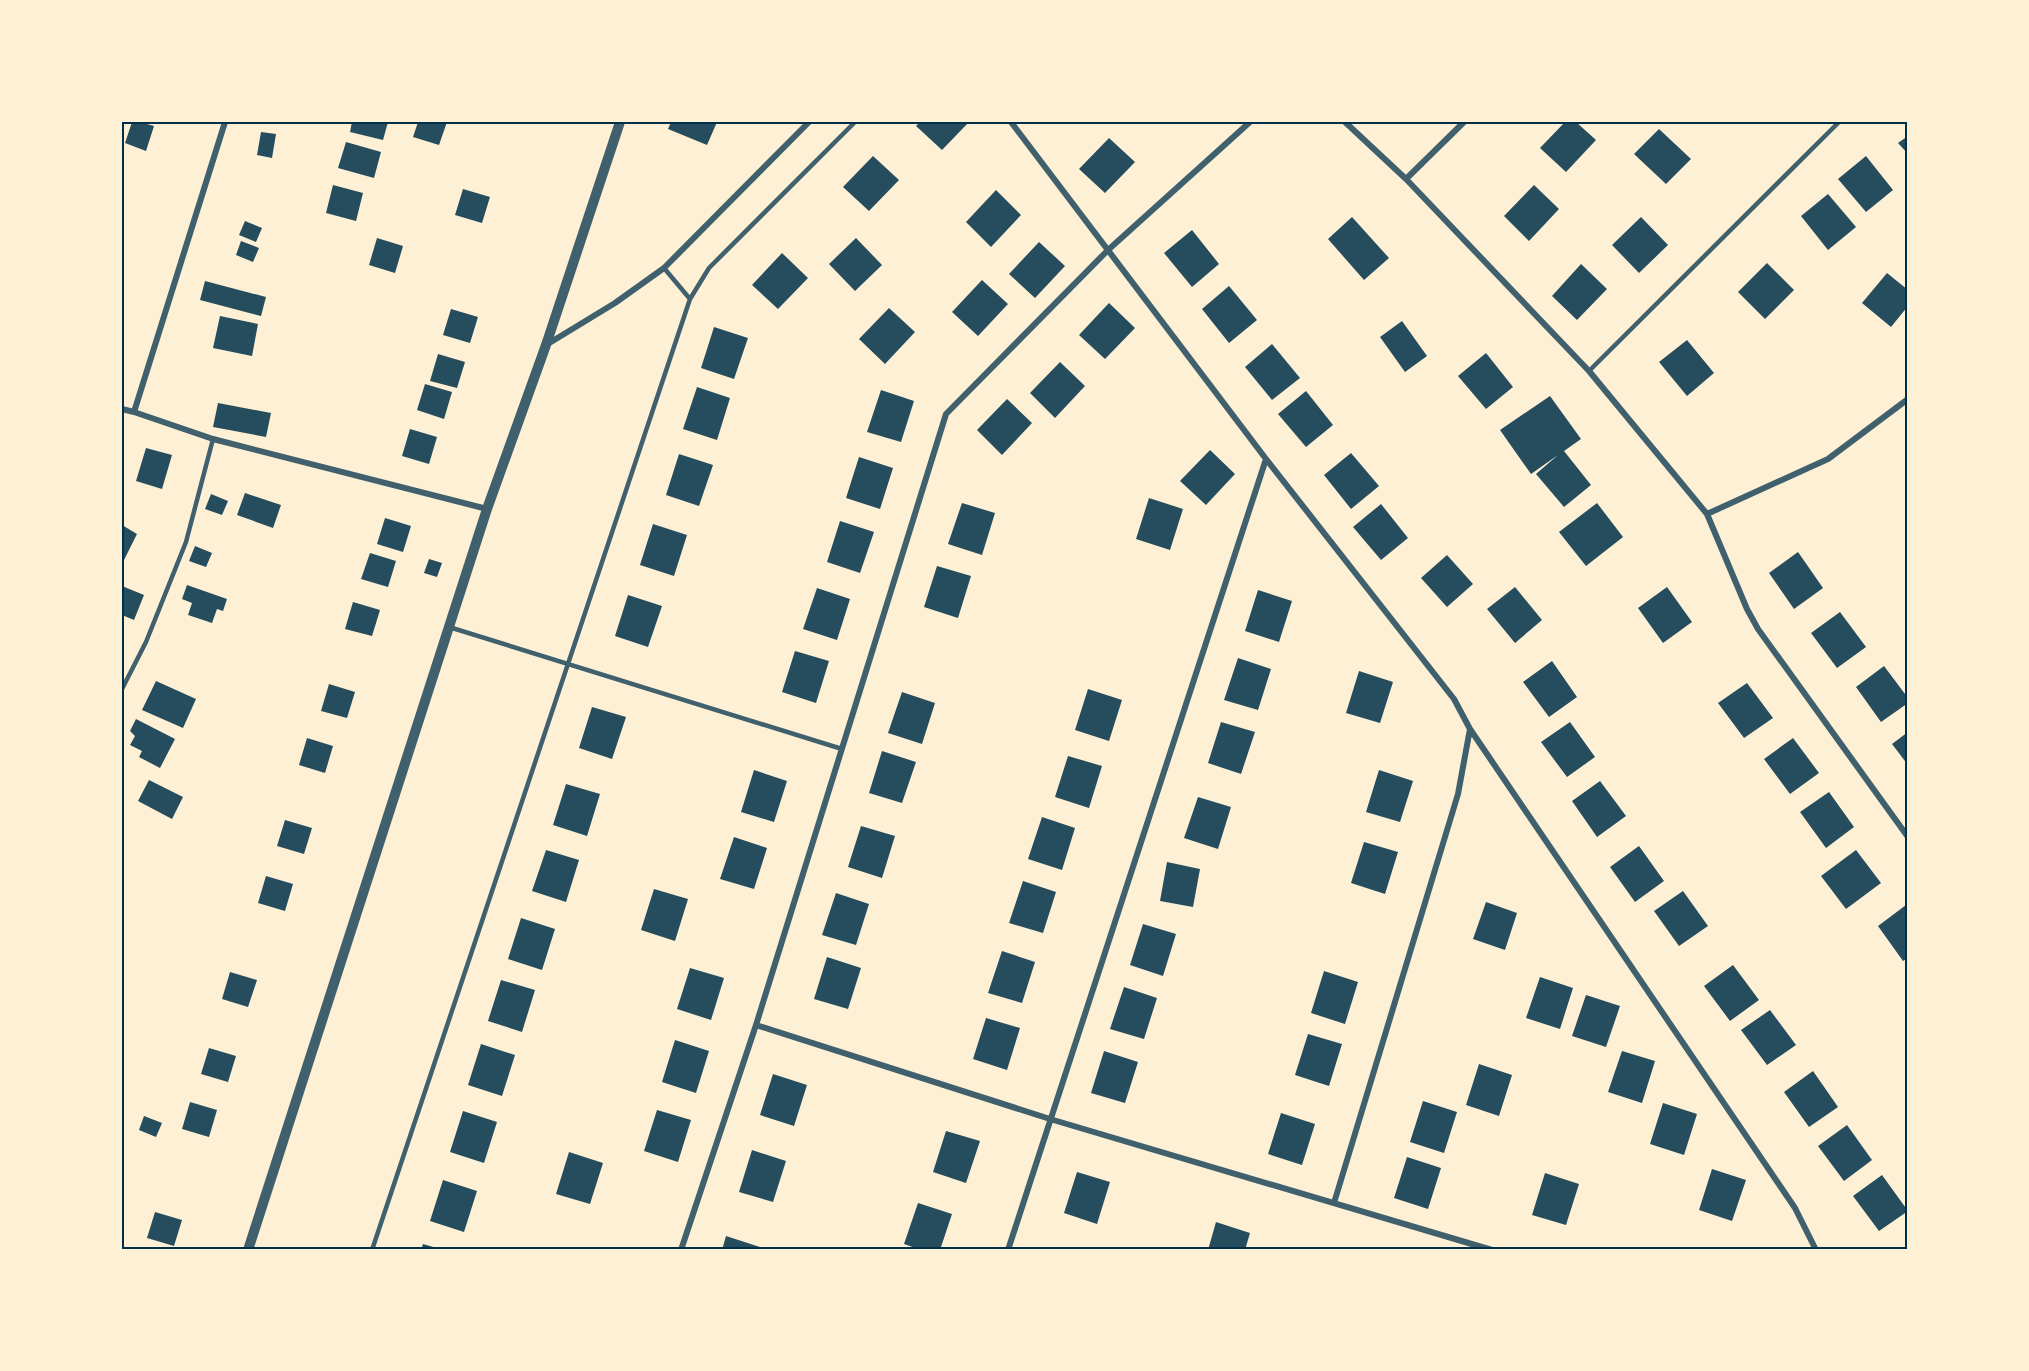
<svg xmlns="http://www.w3.org/2000/svg" width="2029" height="1371" font-family="'IBM Plex Serif',serif">
<rect width="100%" height="100%" fill="#fdf0d5"/>
<path fill="#264d5e" d="M 132,122 L 140,122 L 154,126 L 146,151 L 125,143 Z
M 352,122 L 388,122 L 383,140 L 350,132 Z
M 418,122 L 447,122 L 439,145 L 413,137 Z
M 671,122 L 717,122 L 707,145 L 668,129 Z
M 920,122 L 969,122 L 942,150 L 916,126 Z
M 1565,122 L 1576,122 L 1596,140 L 1566,172 L 1540,148 Z
M 1659,129 L 1691,159 L 1666,184 L 1634,154 Z
M 261,132 L 276,134 L 272,158 L 257,155 Z
M 1908,136 L 1908,154 L 1898,143 Z
M 1109,138 L 1135,162 L 1105,193 L 1079,169 Z
M 346,142 L 381,152 L 374,178 L 338,168 Z
M 873,156 L 899,180 L 869,211 L 843,187 Z
M 1866,156 L 1893,190 L 1866,212 L 1838,179 Z
M 333,185 L 363,193 L 356,221 L 326,213 Z
M 1534,185 L 1559,209 L 1529,241 L 1504,216 Z
M 463,189 L 490,197 L 482,223 L 455,215 Z
M 996,190 L 1021,215 L 991,247 L 966,222 Z
M 1828,194 L 1856,227 L 1828,250 L 1801,216 Z
M 1352,217 L 1389,258 L 1364,280 L 1328,239 Z
M 1641,217 L 1668,245 L 1639,273 L 1612,245 Z
M 245,221 L 262,228 L 256,242 L 239,235 Z
M 1192,230 L 1219,264 L 1192,287 L 1164,253 Z
M 377,238 L 403,246 L 395,273 L 369,265 Z
M 856,238 L 882,265 L 855,291 L 829,264 Z
M 241,241 L 259,248 L 253,262 L 236,255 Z
M 1039,242 L 1065,266 L 1035,298 L 1009,274 Z
M 782,253 L 808,278 L 778,309 L 752,285 Z
M 1767,263 L 1794,290 L 1765,319 L 1738,292 Z
M 1581,264 L 1607,289 L 1577,320 L 1552,296 Z
M 1887,273 L 1908,290 L 1908,306 L 1891,327 L 1862,303 Z
M 982,280 L 1008,304 L 978,336 L 952,312 Z
M 205,281 L 266,297 L 261,316 L 200,300 Z
M 1229,286 L 1257,320 L 1229,343 L 1202,309 Z
M 1109,303 L 1135,328 L 1105,359 L 1079,335 Z
M 889,308 L 915,332 L 885,364 L 859,339 Z
M 451,309 L 478,317 L 470,343 L 443,335 Z
M 220,316 L 258,324 L 252,356 L 213,348 Z
M 1402,321 L 1427,356 L 1405,372 L 1380,337 Z
M 714,327 L 748,338 L 734,379 L 701,368 Z
M 1687,340 L 1714,373 L 1687,396 L 1659,362 Z
M 1272,344 L 1300,378 L 1272,400 L 1245,367 Z
M 1486,353 L 1513,387 L 1486,409 L 1458,376 Z
M 438,354 L 465,362 L 457,388 L 430,381 Z
M 1060,362 L 1085,386 L 1055,418 L 1030,393 Z
M 425,384 L 452,392 L 444,419 L 417,410 Z
M 697,387 L 730,398 L 717,440 L 683,429 Z
M 881,390 L 914,401 L 901,442 L 867,432 Z
M 1306,391 L 1333,425 L 1306,447 L 1278,414 Z
M 1550,396 L 1581,439 L 1564,451 L 1591,485 L 1564,507 L 1536,474 L 1558,455 L 1531,474 L 1500,430 Z
M 1007,399 L 1032,423 L 1002,455 L 977,430 Z
M 218,403 L 271,413 L 266,437 L 213,427 Z
M 410,429 L 437,437 L 429,464 L 402,456 Z
M 146,448 L 172,455 L 162,489 L 136,481 Z
M 1210,450 L 1235,474 L 1206,505 L 1180,481 Z
M 1351,453 L 1379,486 L 1351,509 L 1324,475 Z
M 679,454 L 713,465 L 699,506 L 666,495 Z
M 859,457 L 893,468 L 880,509 L 846,498 Z
M 245,493 L 281,505 L 273,528 L 237,515 Z
M 211,494 L 228,501 L 222,515 L 205,509 Z
M 1149,498 L 1183,509 L 1170,550 L 1136,539 Z
M 962,503 L 995,513 L 982,555 L 948,544 Z
M 1597,503 L 1623,537 L 1586,566 L 1559,532 Z
M 1381,504 L 1408,538 L 1381,560 L 1353,527 Z
M 385,518 L 411,526 L 403,552 L 377,544 Z
M 840,521 L 874,532 L 860,573 L 827,562 Z
M 653,524 L 687,535 L 674,576 L 640,565 Z
M 122,525 L 137,534 L 122,564 Z
M 195,546 L 212,553 L 206,567 L 189,561 Z
M 1798,552 L 1823,588 L 1794,609 L 1769,573 Z
M 370,553 L 396,561 L 388,587 L 361,579 Z
M 1447,555 L 1473,584 L 1447,607 L 1421,578 Z
M 429,559 L 442,563 L 437,577 L 424,573 Z
M 937,566 L 971,576 L 958,618 L 924,607 Z
M 187,585 L 227,599 L 223,611 L 217,609 L 212,623 L 188,615 L 192,603 L 182,599 Z
M 122,586 L 144,595 L 134,620 L 122,615 Z
M 1515,587 L 1542,620 L 1515,643 L 1487,609 Z
M 1667,587 L 1692,622 L 1663,643 L 1638,608 Z
M 817,588 L 850,599 L 837,640 L 803,629 Z
M 1258,590 L 1292,601 L 1279,642 L 1245,631 Z
M 628,595 L 662,606 L 648,647 L 615,636 Z
M 353,602 L 380,610 L 372,636 L 345,629 Z
M 1840,612 L 1866,647 L 1837,668 L 1811,633 Z
M 795,651 L 829,661 L 816,703 L 782,692 Z
M 1238,658 L 1271,669 L 1258,710 L 1224,700 Z
M 1552,661 L 1577,697 L 1549,717 L 1523,682 Z
M 1884,666 L 1908,698 L 1908,703 L 1881,722 L 1856,687 Z
M 1359,671 L 1393,682 L 1380,723 L 1346,713 Z
M 156,681 L 196,699 L 183,728 L 142,710 Z
M 1747,683 L 1773,718 L 1744,738 L 1718,703 Z
M 329,684 L 355,692 L 347,718 L 321,711 Z
M 1088,689 L 1122,700 L 1109,741 L 1075,730 Z
M 902,692 L 935,703 L 922,744 L 888,733 Z
M 592,707 L 626,717 L 612,759 L 579,748 Z
M 136,719 L 175,739 L 160,768 L 139,757 L 142,751 L 130,745 L 135,736 L 130,731 Z
M 1221,722 L 1255,732 L 1241,774 L 1208,763 Z
M 1570,722 L 1595,757 L 1567,777 L 1541,742 Z
M 1908,732 L 1908,765 L 1892,744 Z
M 307,738 L 333,746 L 325,773 L 299,765 Z
M 1793,738 L 1819,773 L 1790,794 L 1764,759 Z
M 882,751 L 916,762 L 902,803 L 869,793 Z
M 1068,756 L 1102,766 L 1089,808 L 1055,797 Z
M 754,770 L 787,781 L 774,822 L 741,812 Z
M 1379,770 L 1413,781 L 1400,822 L 1366,812 Z
M 149,780 L 183,797 L 172,819 L 138,801 Z
M 1600,781 L 1626,816 L 1597,837 L 1572,801 Z
M 566,784 L 600,794 L 587,836 L 553,825 Z
M 1829,792 L 1854,827 L 1826,848 L 1800,812 Z
M 1198,797 L 1231,807 L 1218,849 L 1184,838 Z
M 1042,817 L 1075,828 L 1062,870 L 1028,859 Z
M 285,820 L 312,828 L 304,854 L 277,846 Z
M 861,826 L 895,836 L 882,878 L 848,867 Z
M 734,837 L 767,848 L 754,889 L 720,879 Z
M 1364,842 L 1398,852 L 1385,894 L 1351,883 Z
M 1639,846 L 1664,881 L 1635,902 L 1610,867 Z
M 546,850 L 579,860 L 566,902 L 532,891 Z
M 1856,850 L 1881,883 L 1846,909 L 1821,876 Z
M 1167,862 L 1200,869 L 1193,907 L 1160,901 Z
M 266,876 L 293,884 L 285,911 L 258,903 Z
M 1023,881 L 1056,892 L 1043,933 L 1009,923 Z
M 654,889 L 688,899 L 675,941 L 641,930 Z
M 1683,891 L 1708,926 L 1679,946 L 1654,911 Z
M 836,893 L 869,904 L 856,945 L 822,935 Z
M 1486,902 L 1517,913 L 1505,950 L 1473,939 Z
M 1906,905 L 1908,958 L 1903,961 L 1878,926 Z
M 521,918 L 555,929 L 542,970 L 508,959 Z
M 1143,924 L 1176,934 L 1163,976 L 1130,965 Z
M 1002,951 L 1035,962 L 1022,1003 L 988,993 Z
M 827,957 L 861,968 L 848,1009 L 814,999 Z
M 1733,965 L 1759,1000 L 1730,1021 L 1704,986 Z
M 690,968 L 724,978 L 711,1020 L 677,1009 Z
M 1324,971 L 1358,982 L 1345,1024 L 1311,1013 Z
M 230,972 L 257,980 L 248,1007 L 222,999 Z
M 1540,977 L 1573,988 L 1560,1029 L 1526,1018 Z
M 501,980 L 535,990 L 522,1032 L 488,1021 Z
M 1124,987 L 1157,998 L 1144,1039 L 1110,1029 Z
M 1586,995 L 1620,1006 L 1606,1047 L 1572,1036 Z
M 1770,1010 L 1796,1045 L 1767,1065 L 1741,1030 Z
M 986,1018 L 1020,1028 L 1007,1070 L 973,1059 Z
M 1308,1034 L 1342,1044 L 1329,1086 L 1295,1075 Z
M 675,1040 L 709,1051 L 696,1093 L 662,1082 Z
M 481,1044 L 515,1055 L 502,1096 L 468,1085 Z
M 209,1048 L 236,1056 L 228,1082 L 201,1074 Z
M 1104,1051 L 1138,1062 L 1125,1103 L 1091,1093 Z
M 1622,1051 L 1655,1061 L 1642,1103 L 1608,1092 Z
M 1479,1064 L 1512,1075 L 1499,1116 L 1466,1105 Z
M 1813,1071 L 1838,1107 L 1809,1127 L 1784,1092 Z
M 773,1074 L 807,1085 L 794,1126 L 760,1115 Z
M 1423,1101 L 1457,1112 L 1444,1153 L 1410,1142 Z
M 190,1102 L 217,1110 L 209,1137 L 182,1129 Z
M 1663,1103 L 1697,1114 L 1684,1155 L 1650,1144 Z
M 657,1110 L 691,1120 L 678,1162 L 644,1151 Z
M 463,1111 L 497,1122 L 484,1163 L 450,1152 Z
M 1281,1113 L 1315,1124 L 1302,1165 L 1268,1154 Z
M 144,1116 L 162,1123 L 156,1137 L 139,1130 Z
M 1847,1125 L 1872,1160 L 1844,1181 L 1818,1146 Z
M 946,1131 L 980,1141 L 966,1183 L 933,1172 Z
M 752,1150 L 786,1161 L 773,1202 L 739,1192 Z
M 569,1152 L 603,1163 L 590,1204 L 556,1194 Z
M 1407,1157 L 1441,1168 L 1428,1209 L 1394,1198 Z
M 1712,1169 L 1746,1180 L 1732,1221 L 1699,1210 Z
M 1077,1172 L 1110,1182 L 1097,1224 L 1064,1213 Z
M 1545,1173 L 1579,1184 L 1566,1225 L 1532,1215 Z
M 1882,1175 L 1908,1211 L 1879,1231 L 1853,1196 Z
M 443,1180 L 477,1191 L 464,1232 L 430,1221 Z
M 918,1203 L 952,1214 L 940,1250 L 921,1250 L 904,1244 Z
M 155,1212 L 182,1220 L 174,1246 L 147,1238 Z
M 1216,1222 L 1250,1233 L 1245,1250 L 1208,1250 Z
M 726,1236 L 760,1247 L 759,1250 L 722,1250 Z
M 423,1244 L 440,1249 L 440,1250 L 421,1250 Z"/>
<g fill="none" stroke-linecap="round" stroke-linejoin="round">
<path stroke="#3f606c" stroke-width="4.5" d="M 690,299 L 709,268 L 855,122
M 1589,371 L 1839,122
M 449,627 L 842,749
M 122,689 L 146,642 L 186,542 L 213,439
M 372,1250 L 690,299 L 664,268"/>
<path stroke="#3f606c" stroke-width="6" d="M 1011,122 L 1266,459 L 1454,699 L 1470,729 L 1795,1208 L 1816,1250
M 1345,122 L 1406,179 L 1464,122
M 1406,179 L 1589,371 L 1707,514 L 1747,609 L 1758,629 L 1908,837
M 546,345 L 615,303 L 664,268 L 809,122
M 122,409 L 134,412 L 213,439 L 487,509
M 134,412 L 225,122
M 1707,514 L 1828,459 L 1908,399
M 756,1025 L 1050,1119 L 1492,1250
M 1334,1203 L 1458,794 L 1470,729
M 681,1250 L 756,1025 L 946,414 L 1108,250 L 1250,122
M 1008,1250 L 1266,459"/>
<path stroke="#3f606c" stroke-width="10" d="M 248,1250 L 487,509 L 546,345 L 620,122"/>
</g>
<rect width="2029" height="1371" fill="none" stroke="#fdf0d5" stroke-width="246"/>
<rect x="123" y="123" width="1783" height="1125" fill="none" stroke="#003049" stroke-width="2"/>
</svg>
